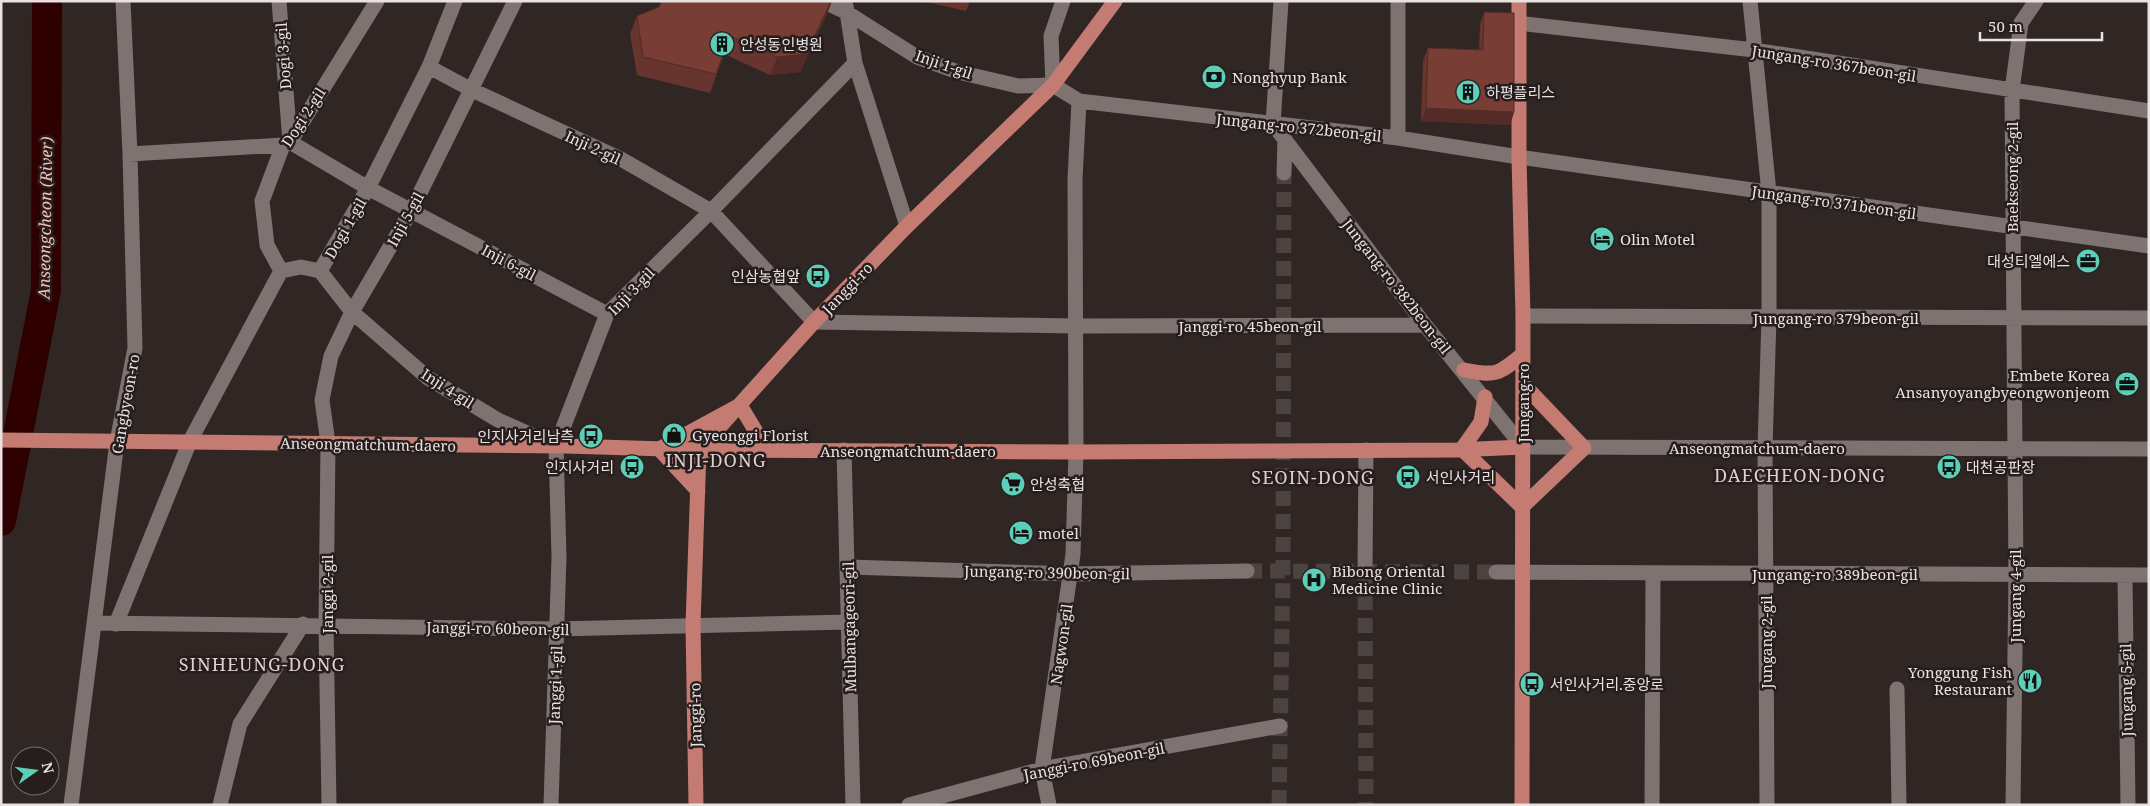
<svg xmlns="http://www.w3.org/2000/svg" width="2150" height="806" font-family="'Noto Serif','Noto Sans KR',serif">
<rect width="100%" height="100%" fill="#302725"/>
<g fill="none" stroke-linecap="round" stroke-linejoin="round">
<path stroke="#2e0000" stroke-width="30" d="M 1,521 L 46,290 L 47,1"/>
<path stroke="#4c4341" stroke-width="15" stroke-dasharray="15 8" stroke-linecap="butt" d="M 1247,571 L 1496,572
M 1365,572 L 1366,805
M 1279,805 L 1283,571 L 1284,173"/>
<path stroke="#7e7371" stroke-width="15" d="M 279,1 L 290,142
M 822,1 L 846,12 L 917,57 L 958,72 L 1018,86 L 1053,85
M 1281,1 L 1273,124 L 1425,325 L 1523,447 L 2149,449
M 1750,1 L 1769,193 L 1769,317 L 1765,448 L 1767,805
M 846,6 L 855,63 L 907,226
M 1518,23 L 1754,50 L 2149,111
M 429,67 L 472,90 L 621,159 L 711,211 L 814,322 L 1075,326 L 1425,325
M 1053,85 L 1051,36 L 1063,1
M 1079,101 L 1398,138 L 1519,157 L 2149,246
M 1398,138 L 1398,1
M 290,142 L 368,188 L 607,314
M 130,154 L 283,145
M 1284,173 L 1285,140
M 281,271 L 267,245 L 262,201 L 283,145 L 290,142 L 377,1
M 320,271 L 368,188 L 429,67 L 455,1
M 320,271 L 352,312 L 428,378 L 498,420 L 556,446
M 1523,316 L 2149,318
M 844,450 L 853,805
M 847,567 L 1071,574 L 1247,571
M 1365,572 L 1366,450
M 1496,572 L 2149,575
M 2125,576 L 2128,805
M 95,623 L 557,629 L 849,622
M 116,624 L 190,441 L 281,271 L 301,267 L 320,271
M 1897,689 L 1899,805
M 71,805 L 117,442 L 135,348 L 130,154 L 123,1
M 220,805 L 240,724 L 303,624
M 329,805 L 326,625 L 328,443 L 322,400 L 331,356 L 352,312 L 411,211 L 515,1
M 551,805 L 559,557 L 556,446 L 607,314 L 711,211 L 855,63
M 909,805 L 1042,769 L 1280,726
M 1049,805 L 1042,769 L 1073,554 L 1076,452 L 1075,179 L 1079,101 L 1053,85
M 1652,805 L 1653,573
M 2013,805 L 2016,575 L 2012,91 L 2021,23 L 2036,1"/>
<path stroke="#c37b72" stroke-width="15" d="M 1519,1 L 1519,157 L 1523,316 L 1522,805
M 1464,370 C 1496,376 1498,375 1523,354
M 1485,397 L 1481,422 L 1462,449 L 1522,507 L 1584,448 L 1523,384
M 1,440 L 566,446 L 699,450 L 1076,452 L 1456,450 L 1523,447
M 698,491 L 659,449 L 740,405 L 767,450
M 696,805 L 693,625 L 699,450 L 814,322 L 907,226 L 1053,85 L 1115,1"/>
</g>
<path fill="#67352e" d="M 832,1 L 827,14 L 800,72 L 770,75 L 724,54 L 710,93 L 637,75 L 630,34 L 637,16 Z
M 922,1 L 970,1 L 966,11 Z
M 1484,12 L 1514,112 L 1510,125 L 1421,121 L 1423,61 L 1428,48 L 1479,50 L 1480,25 Z"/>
<path fill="#542b26" d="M 831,1 L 832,1 L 827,14 L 800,72 L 770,75 L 777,57 Z
M 1426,108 L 1514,112 L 1510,125 L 1421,121 Z"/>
<path fill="#783e36" stroke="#542b26" d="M 662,1 L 831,1 L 806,54 L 777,57 L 730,36 L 716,74 L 643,57 L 637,16 L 659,7 Z
M 1484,12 L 1514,13 L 1514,112 L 1426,108 L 1428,48 L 1483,50 Z"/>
<defs>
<symbol id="building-disc" viewBox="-11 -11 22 22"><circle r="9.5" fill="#5dceb8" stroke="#261d1c"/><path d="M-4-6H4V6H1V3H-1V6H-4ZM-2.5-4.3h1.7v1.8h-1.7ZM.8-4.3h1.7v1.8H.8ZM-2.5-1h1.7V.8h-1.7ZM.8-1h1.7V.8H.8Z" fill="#111"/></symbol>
<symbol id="bank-disc" viewBox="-11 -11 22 22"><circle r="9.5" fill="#5dceb8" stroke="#261d1c"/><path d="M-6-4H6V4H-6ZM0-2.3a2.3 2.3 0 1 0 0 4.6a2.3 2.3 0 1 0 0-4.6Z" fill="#111"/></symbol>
<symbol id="hotel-disc" viewBox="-11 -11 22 22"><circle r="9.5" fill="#5dceb8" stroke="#261d1c"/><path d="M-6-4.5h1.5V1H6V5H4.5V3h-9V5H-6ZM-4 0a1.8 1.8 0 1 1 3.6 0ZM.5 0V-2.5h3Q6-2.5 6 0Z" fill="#111"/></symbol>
<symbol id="office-disc" viewBox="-11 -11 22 22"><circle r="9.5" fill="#5dceb8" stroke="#261d1c"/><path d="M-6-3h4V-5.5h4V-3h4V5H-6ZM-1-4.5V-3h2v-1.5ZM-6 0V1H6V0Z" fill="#111"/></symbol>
<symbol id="bus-disc" viewBox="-11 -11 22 22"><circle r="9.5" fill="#5dceb8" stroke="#261d1c"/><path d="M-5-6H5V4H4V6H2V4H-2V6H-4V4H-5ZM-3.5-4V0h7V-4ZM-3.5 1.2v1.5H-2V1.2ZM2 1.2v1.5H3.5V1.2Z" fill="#111"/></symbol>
<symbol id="shop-disc" viewBox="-11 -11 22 22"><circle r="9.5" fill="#5dceb8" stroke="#261d1c"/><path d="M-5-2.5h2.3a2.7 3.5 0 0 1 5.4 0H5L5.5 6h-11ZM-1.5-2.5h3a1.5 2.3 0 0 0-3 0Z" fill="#111"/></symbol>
<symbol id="supermarket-disc" viewBox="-11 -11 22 22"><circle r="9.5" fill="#5dceb8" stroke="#261d1c"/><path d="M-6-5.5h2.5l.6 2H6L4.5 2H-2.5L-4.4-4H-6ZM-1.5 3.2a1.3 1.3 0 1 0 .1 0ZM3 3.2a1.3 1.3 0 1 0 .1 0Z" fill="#111"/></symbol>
<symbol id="hospital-disc" viewBox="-11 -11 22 22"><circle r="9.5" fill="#5dceb8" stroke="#261d1c"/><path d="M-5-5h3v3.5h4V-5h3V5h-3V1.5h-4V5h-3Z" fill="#111"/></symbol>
<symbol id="restaurant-disc" viewBox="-11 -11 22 22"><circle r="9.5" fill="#5dceb8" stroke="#261d1c"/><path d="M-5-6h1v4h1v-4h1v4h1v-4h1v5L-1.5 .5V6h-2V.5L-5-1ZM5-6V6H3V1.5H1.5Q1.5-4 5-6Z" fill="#111"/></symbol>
</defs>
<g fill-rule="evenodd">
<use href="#building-disc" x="708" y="30" width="28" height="28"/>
<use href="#bank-disc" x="1200" y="63" width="28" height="28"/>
<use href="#building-disc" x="1454" y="78" width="28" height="28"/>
<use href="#hotel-disc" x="1588" y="225" width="28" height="28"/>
<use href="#office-disc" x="2074" y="247" width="28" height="28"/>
<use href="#bus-disc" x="804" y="262" width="28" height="28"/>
<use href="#office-disc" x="2113" y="370" width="28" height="28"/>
<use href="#shop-disc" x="660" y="421" width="28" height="28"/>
<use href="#bus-disc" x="577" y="422" width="28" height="28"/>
<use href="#bus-disc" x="618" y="453" width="28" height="28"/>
<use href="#bus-disc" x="1935" y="453" width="28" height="28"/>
<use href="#bus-disc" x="1394" y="463" width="28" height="28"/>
<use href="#supermarket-disc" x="999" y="470" width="28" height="28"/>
<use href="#hotel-disc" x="1007" y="519" width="28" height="28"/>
<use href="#hospital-disc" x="1300" y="566" width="28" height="28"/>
<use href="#restaurant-disc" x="2016" y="667" width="28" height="28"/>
<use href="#bus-disc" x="1518" y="670" width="28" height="28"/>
</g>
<g text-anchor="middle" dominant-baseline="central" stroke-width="5" stroke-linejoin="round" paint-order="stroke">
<g font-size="15" fill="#e8e2e1" stroke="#261d1c" text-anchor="start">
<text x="740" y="44">안성동인병원</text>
<text x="1232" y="77">Nonghyup Bank</text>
<text x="1486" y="92">하평플리스</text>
<text x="1620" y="239">Olin Motel</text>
<text x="2070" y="261" text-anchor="end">대성티엘에스</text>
<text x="800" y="276" text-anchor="end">인삼농협앞</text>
<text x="2110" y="375" text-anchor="end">Embete Korea<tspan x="2110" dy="17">Ansanyoyangbyeongwonjeom</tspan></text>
<text x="692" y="435">Gyeonggi Florist</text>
<text x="574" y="436" text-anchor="end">인지사거리남측</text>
<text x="614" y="467" text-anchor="end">인지사거리</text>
<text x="1966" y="467">대천공판장</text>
<text x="1426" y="477">서인사거리</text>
<text x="1030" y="484">안성축협</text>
<text x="1038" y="533">motel</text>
<text x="1332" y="571">Bibong Oriental<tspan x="1332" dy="17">Medicine Clinic</tspan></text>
<text x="2012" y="672" text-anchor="end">Yonggung Fish<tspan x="2012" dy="17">Restaurant</tspan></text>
<text x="1550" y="684">서인사거리.중앙로</text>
</g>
<g font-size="15" fill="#e8e2e1" stroke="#261d1c">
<text transform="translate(283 56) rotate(-94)">Dogi 3-gil</text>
<text transform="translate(1834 63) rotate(9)">Jungang-ro 367beon-gil</text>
<text transform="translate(944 64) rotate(19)">Inji 1-gil</text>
<text transform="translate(303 117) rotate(-57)">Dogi 2-gil</text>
<text transform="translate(1299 127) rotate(6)">Jungang-ro 372beon-gil</text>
<text transform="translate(593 147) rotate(25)">Inji 2-gil</text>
<text transform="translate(2012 177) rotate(-90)">Baekseong 2-gil</text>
<text transform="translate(1834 202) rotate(8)">Jungang-ro 371beon-gil</text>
<text transform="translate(405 219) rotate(-61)">Inji 5-gil</text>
<text transform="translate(345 228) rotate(-60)">Dogi 1-gil</text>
<text transform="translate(509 262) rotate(28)">Inji 6-gil</text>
<text transform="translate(1397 286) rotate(52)">Jungang-ro 382beon-gil</text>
<text transform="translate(847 288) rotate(-46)">Janggi-ro</text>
<text transform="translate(631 291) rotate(-46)">Inji 3-gil</text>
<text x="1836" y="318">Jungang-ro 379beon-gil</text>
<text x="1250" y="326">Janggi-ro 45beon-gil</text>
<text transform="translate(448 388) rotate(33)">Inji 4-gil</text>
<text transform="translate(1523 403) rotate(-90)">Jungang-ro</text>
<text transform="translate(125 404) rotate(-80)">Gangbyeon-ro</text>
<text transform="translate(368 444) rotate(1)">Anseongmatchum-daero</text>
<text x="1757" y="448">Anseongmatchum-daero</text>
<text x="908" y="451">Anseongmatchum-daero</text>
<text transform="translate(1047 572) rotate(1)">Jungang-ro 390beon-gil</text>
<text x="1835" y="574">Jungang-ro 389beon-gil</text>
<text transform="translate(327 594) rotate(-90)">Janggi 2-gil</text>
<text transform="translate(2015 596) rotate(-90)">Jungang 4-gil</text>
<text transform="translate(849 627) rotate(-91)">Mulbangageori-gil</text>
<text transform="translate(498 628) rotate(1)">Janggi-ro 60beon-gil</text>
<text transform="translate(1766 642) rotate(-90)">Jungang 2-gil</text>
<text transform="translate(1061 644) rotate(-82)">Nagwon-gil</text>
<text transform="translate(555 685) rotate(-88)">Janggi 1-gil</text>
<text transform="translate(2126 690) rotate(-91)">Jungang 5-gil</text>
<text transform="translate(695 715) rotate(-91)">Janggi-ro</text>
<text transform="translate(1094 761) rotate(-11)">Janggi-ro 69beon-gil</text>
</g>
<g font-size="16" font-style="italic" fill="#f9c0b7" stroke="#261d1c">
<text transform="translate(45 218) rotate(-89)">Anseongcheon (River)</text>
</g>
<g font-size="18" letter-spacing="1" fill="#ded2d0" stroke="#261d1c">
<text x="716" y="460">INJI-DONG</text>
<text x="1800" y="475">DAECHEON-DONG</text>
<text x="1313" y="477">SEOIN-DONG</text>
<text x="262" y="664">SINHEUNG-DONG</text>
</g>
</g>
<rect width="2150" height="806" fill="none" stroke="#e8e2e1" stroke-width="5"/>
<g transform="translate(35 771) rotate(76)"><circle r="24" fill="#261d1c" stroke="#746c6b"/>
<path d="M0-4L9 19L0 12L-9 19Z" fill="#5dceb8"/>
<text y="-8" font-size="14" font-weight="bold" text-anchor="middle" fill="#e8e2e1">N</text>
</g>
<path d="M1980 32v8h122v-8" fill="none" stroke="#e8e2e1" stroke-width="2.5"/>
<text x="1988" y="32" font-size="15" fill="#e8e2e1" stroke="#261d1c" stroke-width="4" paint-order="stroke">50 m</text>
</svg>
